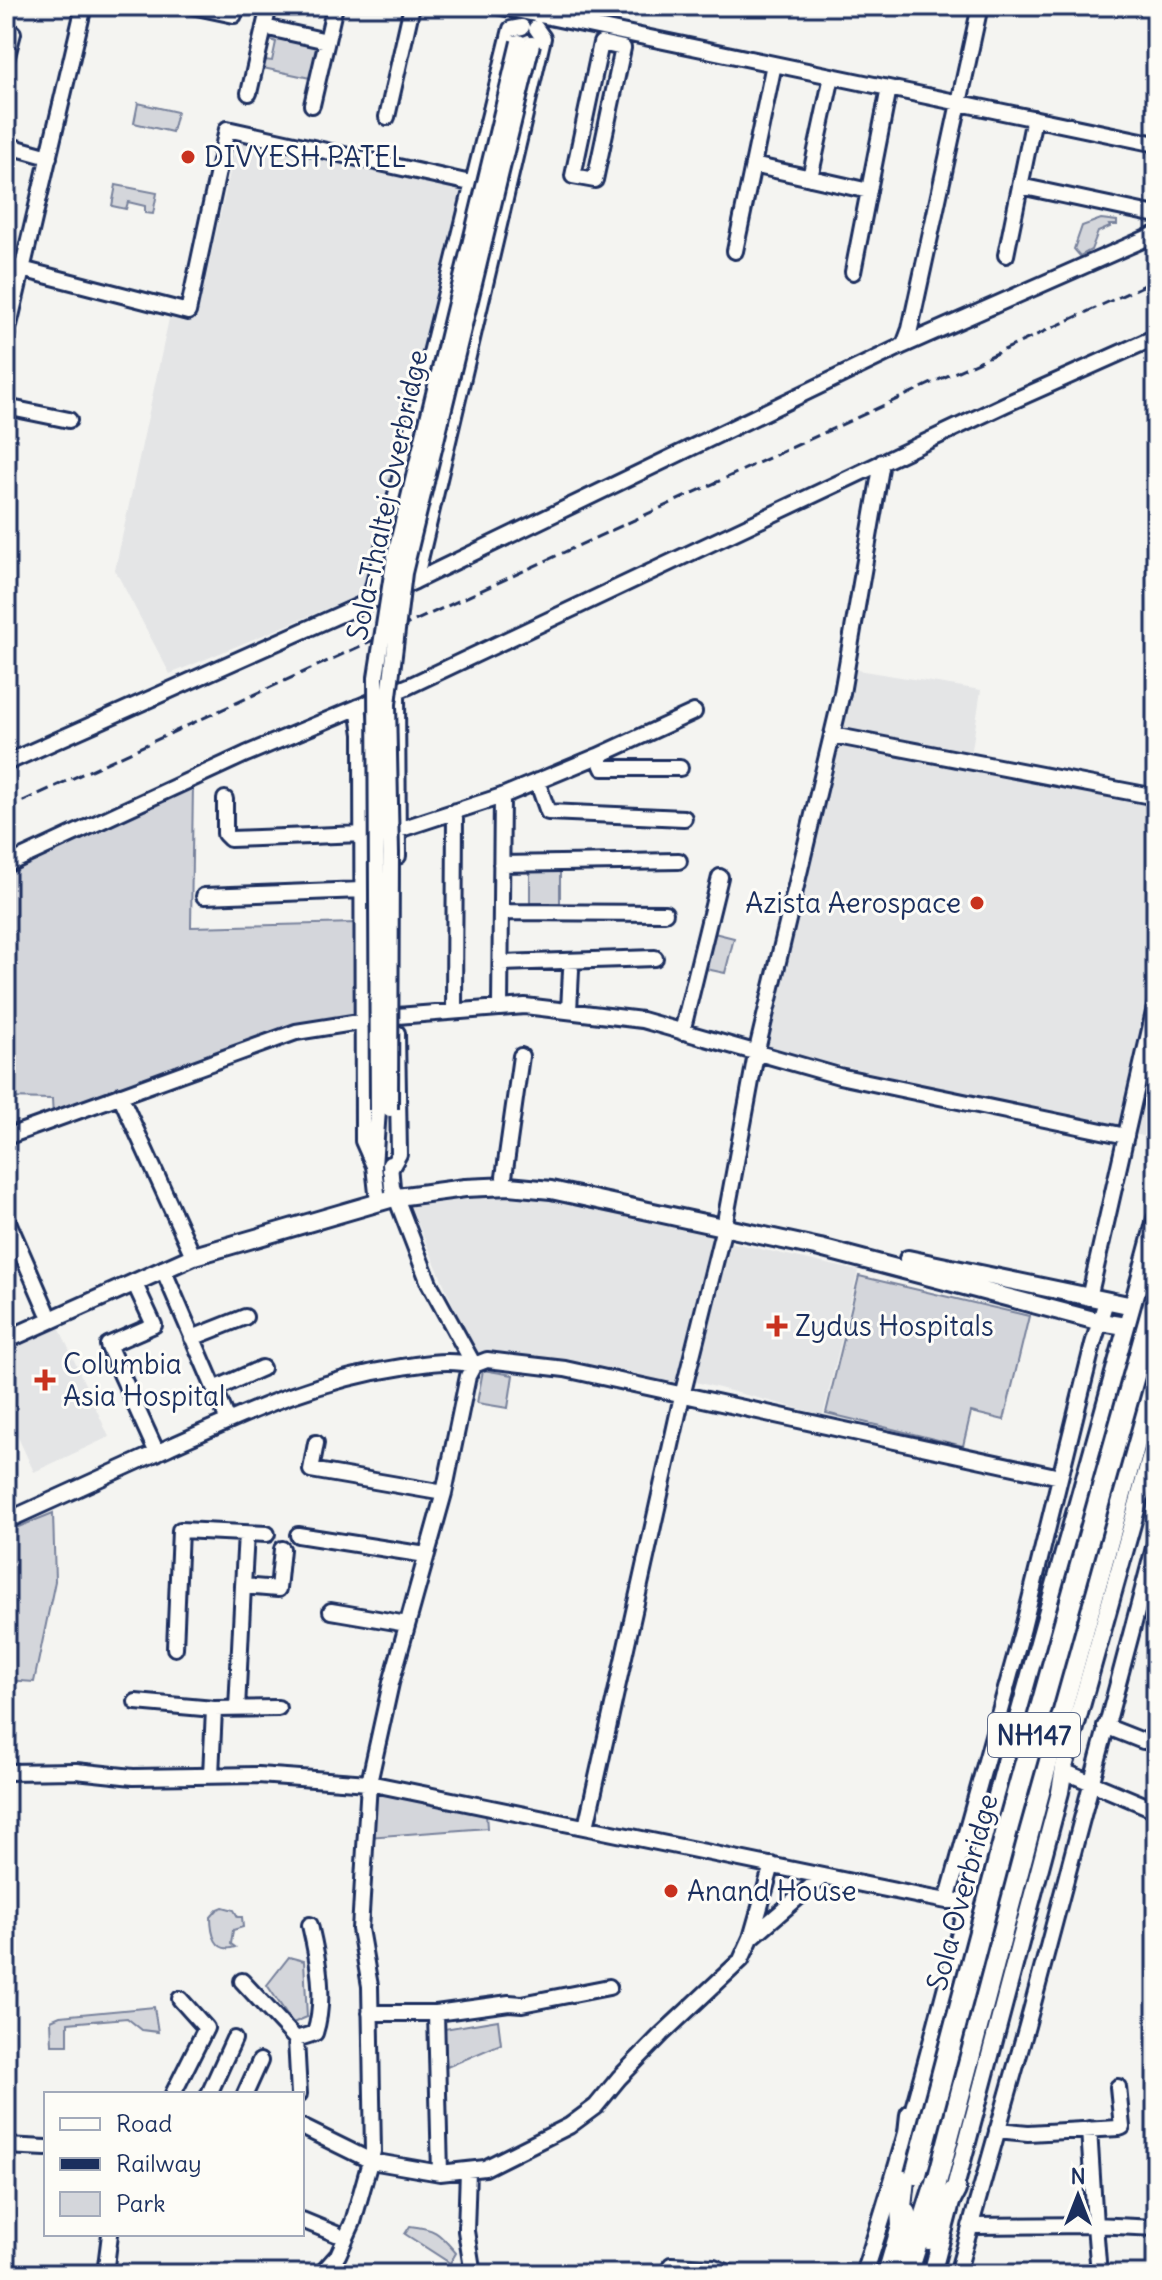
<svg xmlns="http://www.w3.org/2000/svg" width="1162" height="2280" font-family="Delius,sans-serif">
<rect width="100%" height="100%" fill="#f4f4f1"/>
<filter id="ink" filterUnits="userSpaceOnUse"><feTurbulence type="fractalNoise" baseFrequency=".0125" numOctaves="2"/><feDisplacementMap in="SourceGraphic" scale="16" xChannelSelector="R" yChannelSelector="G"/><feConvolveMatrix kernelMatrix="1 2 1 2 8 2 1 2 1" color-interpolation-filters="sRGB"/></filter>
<g filter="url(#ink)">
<path fill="#e4e5e6" d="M 238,137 L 466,192 L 364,593 L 170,674 L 115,570 L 170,314 L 196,320 Z
M 851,669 L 981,690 L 971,756 L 841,730 Z
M 838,742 L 1156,804 L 1156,1139 L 767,1048 Z
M 509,1190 L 713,1232 L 678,1388 L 574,1365 L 481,1353 L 476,1358 L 408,1201 Z
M 730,1242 L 858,1271 L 823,1415 L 696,1382 Z
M 58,1325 L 109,1437 L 34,1472 L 6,1411 L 6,1349 Z"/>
<path fill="#d4d6db" stroke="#78829c" stroke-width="2" d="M 271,32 L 318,42 L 310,78 L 263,68 L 265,60 L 272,61 L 276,42 L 270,40 Z
M 138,103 L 177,112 L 172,132 L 134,123 Z
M 116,185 L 157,193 L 153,214 L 145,213 L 145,206 L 128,202 L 126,209 L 112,206 Z
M 1101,219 L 1117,221 L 1117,225 L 1109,225 L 1110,227 L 1098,232 L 1091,250 L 1080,256 L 1074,249 L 1082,226 Z
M 193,784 L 191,927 L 357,923 L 357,1020 L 53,1117 L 52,1099 L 6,1098 L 6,874 Z
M 530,869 L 560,869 L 560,903 L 530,903 Z
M 714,933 L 734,938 L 725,973 L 706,969 Z
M 859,1276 L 1029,1316 L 1004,1420 L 971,1412 L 963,1446 L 826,1413 Z
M 483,1370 L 513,1375 L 508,1408 L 477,1403 Z
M 53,1513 L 55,1581 L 34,1682 L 6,1680 L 6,1532 Z
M 371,1790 L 486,1814 L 487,1828 L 368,1837 Z
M 223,1907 L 234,1910 L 238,1917 L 242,1917 L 243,1927 L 233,1930 L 231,1944 L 235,1947 C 215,1954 211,1933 211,1917 L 218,1909 Z
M 289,1957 L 304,1961 L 307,2017 L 293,2023 L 267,1985 Z
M 154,2007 L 158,2032 L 142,2030 L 127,2018 L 68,2023 L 68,2045 L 52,2045 L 51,2020 L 60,2016 Z
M 498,2020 L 501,2044 L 447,2067 L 444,2029 Z
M 410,2226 C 437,2229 439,2233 456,2253 L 450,2263 L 405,2234 Z"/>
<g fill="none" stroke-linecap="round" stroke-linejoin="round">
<defs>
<path id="minor" d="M 192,6 L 234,15
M 497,6 L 1156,144
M 264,27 L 327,41
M 601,43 L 623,48 L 595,180 L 573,176 Z
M 6,60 L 13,33
M 249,93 L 269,6
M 312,105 L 335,6
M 387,117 L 412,6
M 6,145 L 49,157
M 753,165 L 869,191
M 810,178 L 832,76
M 1020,186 L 1156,215
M 735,251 L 774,64
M 1006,255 L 1034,118
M 6,265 L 188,312 L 227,129 L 484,186
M 853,272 L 889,88
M 6,338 L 84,6
M 904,345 L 1156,234
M 6,407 L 69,420
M 415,581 L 543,38 L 536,28
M 370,600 L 511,29 L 522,27
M 397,691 L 398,856
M 358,707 L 362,734 L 363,1141 L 374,1166
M 832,735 L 1156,797
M 598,756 L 694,712
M 6,763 L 415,581 L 904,345 L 910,329 L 980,6
M 537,781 L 548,812 L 684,818
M 225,799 L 225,834 L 230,839 L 362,834
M 398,830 L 502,796 L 598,756 L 603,768 L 680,768
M 501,864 L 679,861
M 6,865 L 246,754 L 409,686 L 1006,404 L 1156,337
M 204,896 L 362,890
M 501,912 L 665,913
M 501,963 L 655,958
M 500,1007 L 502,796
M 454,1011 L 455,811
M 569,1011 L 571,970
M 682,1032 L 720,877
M 120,1095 L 190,1249
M 378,1110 L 374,1166 L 378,1202
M 6,1137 L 296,1032 L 397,1016 L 525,1006 L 642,1020 L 839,1076 L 1126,1136
M 390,1164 L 392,1187 L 429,1283 L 474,1365
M 390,1170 L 399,1154 L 397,1033
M 504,1177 L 521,1056
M 6,1217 L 47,1311
M 163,1269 L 228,1420
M 134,1282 L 154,1325 L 108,1345 L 157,1453
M 1089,1298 L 1156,1003
M 192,1338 L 245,1317
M 215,1389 L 262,1368
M 316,1443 L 311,1470 L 444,1493
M 6,1521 C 60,1497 113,1472 167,1448 C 246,1413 314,1380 402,1367 C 427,1363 450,1359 474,1365
M 246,1534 L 243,1586 L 278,1589 L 282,1549
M 298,1535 L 426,1555
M 331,1611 L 407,1624
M 175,1648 L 180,1530 L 267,1534
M 136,1702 L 214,1709 L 211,1775
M 214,1709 L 278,1708
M 237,1709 L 243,1586
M 1105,1726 L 1143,1741
M 1155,1736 L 1156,1736
M 1063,1771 L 1156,1810
M 6,1772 L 76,1771 L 133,1777 L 258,1775 L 369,1783 L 920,1896 L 947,1901 L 968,1901
M 586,1827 L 682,1396 L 724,1227 L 756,1054 L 842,693 L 882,462
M 947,1901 L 1023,1628 L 1093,1344 L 1106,1301
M 751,1938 L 823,1876
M 242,1981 L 296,2039 L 299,2094
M 370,2013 L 436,2013 L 509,2003 L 522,2004 L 609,1987
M 436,2013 L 440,2173
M 296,2039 L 315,2033 C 326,1999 318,1959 310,1925
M 173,2094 L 206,2028 L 180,1999
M 209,2094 L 234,2039
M 245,2094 L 260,2061
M 302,2127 L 371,2161 L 440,2173 L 485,2168 L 569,2126 L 596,2106 L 619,2078 L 662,2034 L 741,1960 L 751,1938 L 772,1865
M 1089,2129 L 1095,2225 L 1156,2228
M 997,2130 L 1028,2133 L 1119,2128 L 1122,2127 L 1118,2087
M 6,2146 L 46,2148
M 468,2170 L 466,2231 L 473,2274
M 302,2220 L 336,2234
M 970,2226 L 1095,2225 L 1099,2274
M 105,2274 L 110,2234
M 321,2274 L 338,2255 L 353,2222 L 373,2151 L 370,1986 L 360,1929 L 369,1783 L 391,1683 L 444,1493 L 468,1376 L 474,1365 L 487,1360 L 565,1369 L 1060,1477
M 670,2274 L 671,2265 L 714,2267 L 731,2274
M 957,2274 L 1027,2026 L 1156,1540"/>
<path id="major" d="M 908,1259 L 1133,1306 L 1156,1316
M 6,1340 L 194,1256 L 397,1197 L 465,1188 L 509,1186 L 551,1190 L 820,1248 L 1101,1322 L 1125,1326 L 1156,1337
M 864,2274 C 917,2113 956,1948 1000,1784 C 1051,1595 1106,1408 1156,1219
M 932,2274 L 1060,1792 L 1064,1767 L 1156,1438"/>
<path id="highway" d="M 902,2225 L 901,2207 L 911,2115
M 929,2239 L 955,2190
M 888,2274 L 906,2213
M 907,2274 L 936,2183 L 1047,1762 L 1156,1367"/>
</defs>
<use href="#minor" stroke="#1b2f5e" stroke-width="20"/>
<use href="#major" stroke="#1b2f5e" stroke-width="22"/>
<use href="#highway" stroke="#1b2f5e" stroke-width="26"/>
<use href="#minor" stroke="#fdfcf7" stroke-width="14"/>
<use href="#major" stroke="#fdfcf7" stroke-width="16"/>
<use href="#highway" stroke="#fdfcf7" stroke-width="20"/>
<path stroke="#1b2f5e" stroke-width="3" stroke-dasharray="12 6" stroke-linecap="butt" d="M 6,809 L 1156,280"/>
<defs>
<path id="minor-bridge" d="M 390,1109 L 391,853 L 388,704 L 404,573 L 532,44
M 378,1110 L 376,677 L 395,555 L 519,42"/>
<path id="highway-bridge" d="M 916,2174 L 1008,1826 L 1156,1297"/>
</defs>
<use href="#minor-bridge" stroke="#1b2f5e" stroke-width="20" stroke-linecap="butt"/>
<use href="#highway-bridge" stroke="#1b2f5e" stroke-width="26" stroke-linecap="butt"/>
<use href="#minor-bridge" stroke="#fdfcf7" stroke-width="14"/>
<use href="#highway-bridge" stroke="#fdfcf7" stroke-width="20"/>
</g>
</g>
<g fill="#c8321e" stroke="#fdfcf7" stroke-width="3">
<circle cx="188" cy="157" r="8"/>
<circle cx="977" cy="903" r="8"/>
<path d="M773 1314h8v8h8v8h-8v8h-8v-8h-8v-8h8z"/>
<path d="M41 1368h8v8h8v8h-8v8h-8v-8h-8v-8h8z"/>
<circle cx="671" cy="1891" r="8"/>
</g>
<g text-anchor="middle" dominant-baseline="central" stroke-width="6" stroke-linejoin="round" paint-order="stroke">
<rect fill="#fdfcf7" stroke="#5f6c8c" stroke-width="2" x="988" y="1713" width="92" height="44" rx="6"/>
<g font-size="26" font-weight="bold" fill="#1b2f5e">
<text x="1034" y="1735">NH147</text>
</g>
<g font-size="28" fill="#1b2f5e" stroke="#fdfcf7" text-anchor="start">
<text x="204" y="157">DIVYESH PATEL</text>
<text x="961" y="903" text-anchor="end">Azista Aerospace</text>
<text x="795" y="1326">Zydus Hospitals</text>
<text x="63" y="1364">Columbia<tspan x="63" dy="32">Asia Hospital</tspan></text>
<text x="687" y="1891">Anand House</text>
</g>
<g font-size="28" fill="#1b2f5e" stroke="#fdfcf7">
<text transform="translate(387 495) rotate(-78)">Sola-Thaltej Overbridge</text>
<text transform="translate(962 1892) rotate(-75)">Sola Overbridge</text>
</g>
</g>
<rect width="1162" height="2280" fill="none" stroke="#fdfcf7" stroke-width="32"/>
<rect x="16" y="16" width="1130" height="2248" fill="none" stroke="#1b2f5e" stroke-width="3" filter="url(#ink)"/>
<rect x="44" y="2092" width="260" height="144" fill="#fdfcf7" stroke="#a3aaba" stroke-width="2"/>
<rect x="60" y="2118" width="40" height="12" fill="#fdfcf7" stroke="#a3aaba" stroke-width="2"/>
<text x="116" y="2132" font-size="24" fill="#1b2f5e">Road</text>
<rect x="60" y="2158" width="40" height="12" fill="#1b2f5e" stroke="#a3aaba" stroke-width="2"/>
<text x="116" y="2172" font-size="24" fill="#1b2f5e">Railway</text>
<rect x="60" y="2192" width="40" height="24" fill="#d4d6db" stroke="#a3aaba" stroke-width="2"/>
<text x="116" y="2212" font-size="24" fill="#1b2f5e">Park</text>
<g transform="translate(1078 2196)" stroke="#fdfcf7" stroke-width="6" paint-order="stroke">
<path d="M0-6L14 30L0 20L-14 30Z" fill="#1b2f5e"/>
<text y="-12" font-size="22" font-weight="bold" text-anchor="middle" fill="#1b2f5e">N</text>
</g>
</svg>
